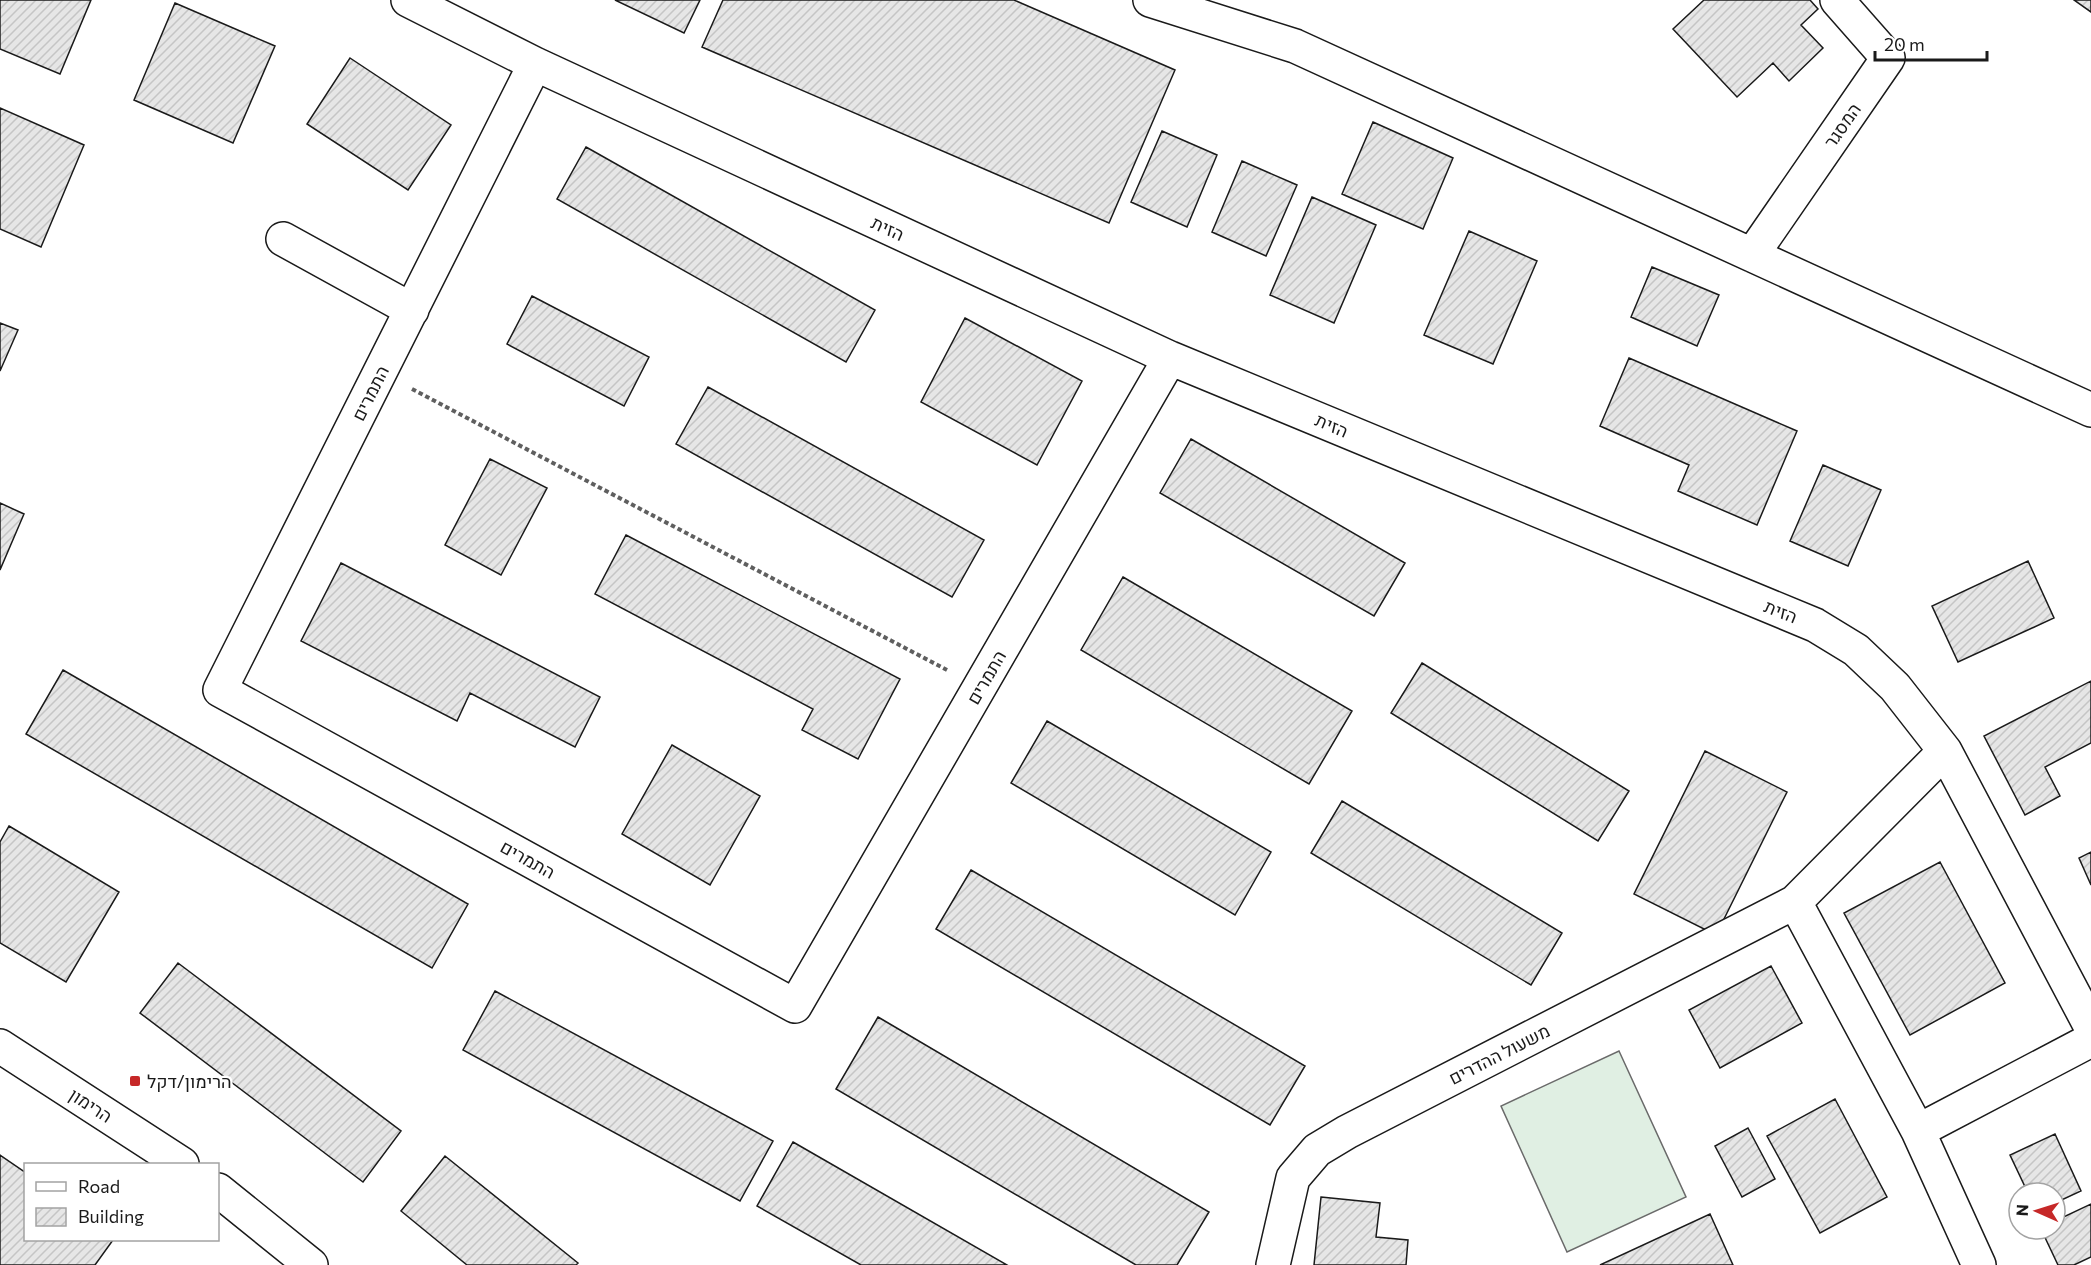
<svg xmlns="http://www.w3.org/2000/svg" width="2091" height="1265" font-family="Commissioner,Heebo,sans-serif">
<defs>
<pattern id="building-hatch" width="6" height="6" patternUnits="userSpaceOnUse" patternTransform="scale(1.5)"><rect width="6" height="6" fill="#e6e6e6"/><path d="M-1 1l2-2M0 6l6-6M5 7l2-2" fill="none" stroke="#c5c5c5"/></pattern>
</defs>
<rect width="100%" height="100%" fill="#fff"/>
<path fill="#e0efe3" stroke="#6a6a6a" stroke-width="1.5" d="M 1619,1051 L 1686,1197 L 1567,1252 L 1501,1106 Z"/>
<path fill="url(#building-hatch)" stroke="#1a1a1a" stroke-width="1.5" d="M 0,0 L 91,0 L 60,74 L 0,49 Z
M 615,0 L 700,0 L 684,33 Z
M 723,0 L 1014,0 L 1175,70 L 1109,223 L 702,47 Z
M 1704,0 L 1810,0 L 1818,9 L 1801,25 L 1823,48 L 1789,81 L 1773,63 L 1737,97 L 1673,29 Z
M 2074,0 L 2091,0 L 2091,12 Z
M 175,3 L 275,46 L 233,143 L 134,100 Z
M 350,58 L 451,125 L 408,190 L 307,124 Z
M 0,108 L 84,145 L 41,247 L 0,229 Z
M 1373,122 L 1453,158 L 1423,229 L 1342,194 Z
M 1162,131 L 1217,155 L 1187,227 L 1131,202 Z
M 586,147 L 875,310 L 846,362 L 557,199 Z
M 1242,161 L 1297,185 L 1266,256 L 1212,232 Z
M 1312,197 L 1376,225 L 1334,323 L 1270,295 Z
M 1469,231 L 1537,261 L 1493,364 L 1424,335 Z
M 1652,267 L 1719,295 L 1697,346 L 1631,317 Z
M 532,296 L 649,357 L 624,406 L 507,344 Z
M 965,318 L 1082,381 L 1037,465 L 921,402 Z
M 0,323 L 18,330 L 0,371 Z
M 1629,358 L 1797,431 L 1757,525 L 1678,491 L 1689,465 L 1600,426 Z
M 708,387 L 984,540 L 952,597 L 676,444 Z
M 1191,439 L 1405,563 L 1374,616 L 1160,493 Z
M 490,459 L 547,488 L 501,575 L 445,545 Z
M 1823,465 L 1881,490 L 1848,566 L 1790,541 Z
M 0,503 L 24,514 L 0,570 Z
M 626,535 L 900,679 L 858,759 L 802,730 L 813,709 L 595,594 Z
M 2028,561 L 2054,618 L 1958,662 L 1932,606 Z
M 341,563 L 600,697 L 575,747 L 470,693 L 457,721 L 301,641 Z
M 1123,577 L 1352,711 L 1309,784 L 1081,650 Z
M 1422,663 L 1629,791 L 1598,841 L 1391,713 Z
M 63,670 L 468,904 L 432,968 L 26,734 Z
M 2091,681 L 2091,743 L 2045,767 L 2060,796 L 2025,815 L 1984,736 Z
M 1047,721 L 1271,852 L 1235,915 L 1011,783 Z
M 672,745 L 760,796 L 710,885 L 622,834 Z
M 1705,751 L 1787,792 L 1716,935 L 1634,894 Z
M 1342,801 L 1562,933 L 1531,985 L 1311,853 Z
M 9,826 L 119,892 L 66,982 L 0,943 L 0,842 Z
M 2091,852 L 2091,885 L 2079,858 Z
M 1940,862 L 2005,983 L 1910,1035 L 1844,913 Z
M 971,870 L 1305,1066 L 1270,1125 L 936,929 Z
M 178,963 L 401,1131 L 363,1182 L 140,1013 Z
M 1771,966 L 1802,1023 L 1720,1068 L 1689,1010 Z
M 495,991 L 773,1141 L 740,1201 L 463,1050 Z
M 878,1017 L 1209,1212 L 1177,1265 L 1136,1265 L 836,1089 Z
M 1835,1099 L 1887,1197 L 1820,1233 L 1767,1136 Z
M 1748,1128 L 1775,1179 L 1742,1197 L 1715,1146 Z
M 2055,1134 L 2081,1191 L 2055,1203 L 2055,1193 L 2028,1193 L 2010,1155 Z
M 793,1142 L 1007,1265 L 861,1265 L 757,1206 Z
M 0,1155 L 26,1173 L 26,1240 L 113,1240 L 95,1265 L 0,1265 Z
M 445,1156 L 578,1263 L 576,1265 L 467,1265 L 401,1211 Z
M 1321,1197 L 1380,1203 L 1376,1237 L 1408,1240 L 1406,1265 L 1314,1265 Z
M 2091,1204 L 2091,1257 L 2074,1265 L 2058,1265 L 2041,1229 L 2055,1229 L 2055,1221 Z
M 1710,1214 L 1733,1265 L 1600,1265 Z"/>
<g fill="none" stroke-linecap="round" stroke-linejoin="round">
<defs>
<path id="minor" d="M 408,0 L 535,64 L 1170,358 L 1815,625 L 1856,650 L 1895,687 L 1945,751 L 2091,1027
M 1150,0 L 1295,46 L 2091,410
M 535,64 L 220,690 L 795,1006 L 1170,358
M 283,239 L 412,310
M 1752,255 L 1888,58 L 1837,0
M 1795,902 L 1918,1131 L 1979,1265
M 0,1046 L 182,1164
M 1918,1131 L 2091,1040
M 218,1190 L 311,1265
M 1273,1265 L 1293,1178 L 1317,1150 L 1347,1132 L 1795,902 L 1945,751"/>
</defs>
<use href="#minor" stroke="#1a1a1a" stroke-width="36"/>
<path stroke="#5f5f5f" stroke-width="4" stroke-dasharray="4.5 3" stroke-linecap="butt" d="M 412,389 L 947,670"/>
<use href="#minor" stroke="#fff" stroke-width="33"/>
</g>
<rect fill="#c62828" stroke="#fff" stroke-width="2" x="129" y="1075" width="12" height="12" rx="3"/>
<g text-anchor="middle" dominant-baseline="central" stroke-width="4.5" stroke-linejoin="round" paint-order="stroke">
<g font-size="18" fill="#1a1a1a" stroke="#fff">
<text transform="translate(1842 125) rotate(-55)">המסגר</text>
<text transform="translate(888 228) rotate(25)">הזית</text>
<text transform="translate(370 393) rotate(-63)">התמרים</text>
<text transform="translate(1332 425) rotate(23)">הזית</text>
<text transform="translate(1781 611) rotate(22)">הזית</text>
<text transform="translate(986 677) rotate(-60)">התמרים</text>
<text transform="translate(528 859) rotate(29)">התמרים</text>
<text transform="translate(1499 1054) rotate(-27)">משעול ההדרים</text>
<text transform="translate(91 1105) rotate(33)">הרימון</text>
</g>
<g font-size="18" fill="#1a1a1a" stroke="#fff" text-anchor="start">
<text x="147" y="1081">הרימון/דקל</text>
</g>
</g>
<rect x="24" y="1163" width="195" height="78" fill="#ffffff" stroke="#a3a3a3" stroke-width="1.5"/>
<rect x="36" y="1182" width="30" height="9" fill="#ffffff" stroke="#a3a3a3" stroke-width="1.5"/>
<text x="78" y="1193" font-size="18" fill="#1a1a1a">Road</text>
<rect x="36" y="1208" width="30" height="18" fill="url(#building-hatch)" stroke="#a3a3a3" stroke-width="1.5"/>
<text x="78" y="1223" font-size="18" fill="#1a1a1a">Building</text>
<g transform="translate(2037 1211) rotate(273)"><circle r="28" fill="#ffffff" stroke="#a3a3a3" stroke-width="1.5"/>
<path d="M0-4.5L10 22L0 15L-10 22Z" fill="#c62828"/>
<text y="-9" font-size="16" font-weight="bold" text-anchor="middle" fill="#1a1a1a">N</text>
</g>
<path d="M1875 51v9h112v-9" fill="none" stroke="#1a1a1a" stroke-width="3"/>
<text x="1884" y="51" font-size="18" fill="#1a1a1a" stroke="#ffffff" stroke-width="4.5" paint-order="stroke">20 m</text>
</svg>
